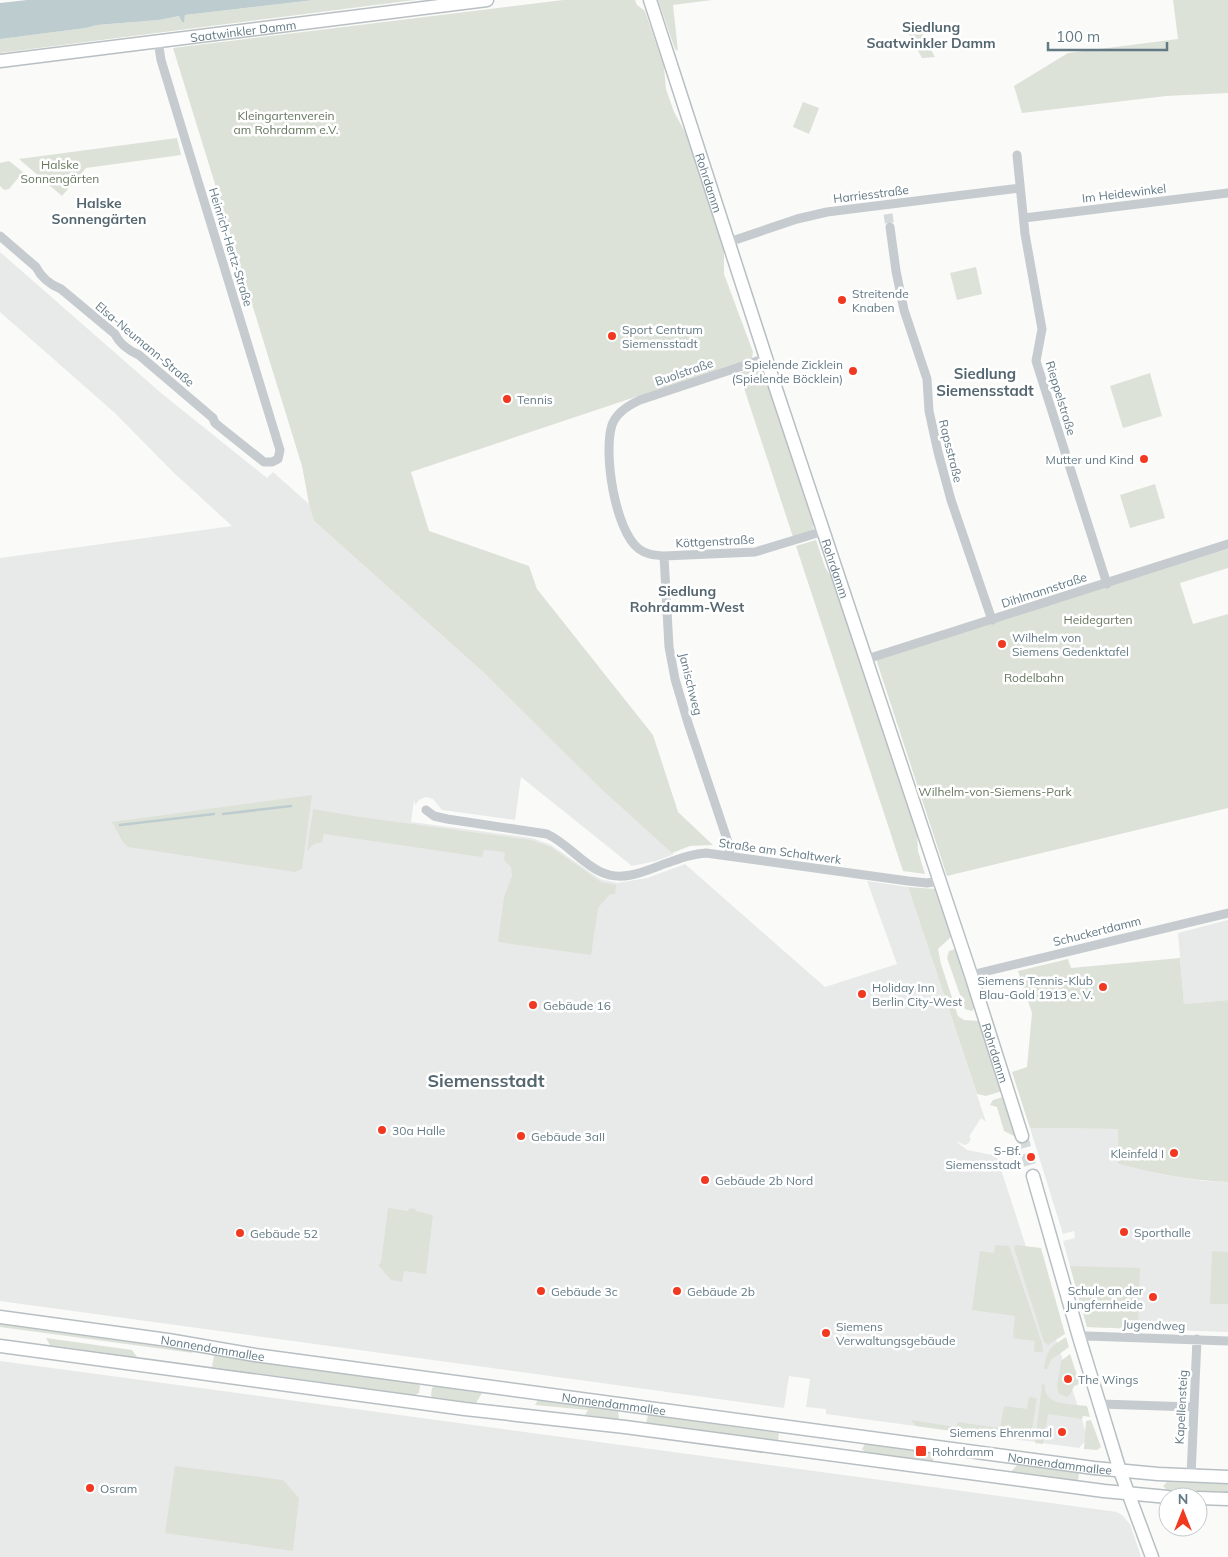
<svg xmlns="http://www.w3.org/2000/svg" width="1228" height="1557" font-family="Mulish,sans-serif">
<rect width="100%" height="100%" fill="#fafaf8"/>
<path fill="#e8eae9" d="M 0,252 L 161,393 L 267,478 L 273,472 L 309,504 L 314,521 L 483,672 L 601,789 L 674,854 L 656,861 L 632,866 L 521,777 L 515,820 L 442,810 L 433,799 L 426,797 L 419,800 L 415,805 L 414,800 L 411,822 L 532,838 L 551,845 L 600,879 L 617,883 L 647,878 L 685,864 L 825,987 L 897,964 L 867,881 L 908,887 L 986,1122 L 981,1118 L 969,1137 L 971,1139 L 968,1144 L 964,1145 L 959,1142 L 957,1142 L 967,1150 L 993,1155 L 996,1154 L 1082,1419 L 1087,1439 L 1079,1448 L 826,1414 L 826,1409 L 806,1407 L 810,1379 L 789,1376 L 784,1408 L 0,1301 L 0,558 L 232,526 L 173,472 L 116,414 L 0,312 Z
M 1228,920 L 1228,1000 L 1184,1004 L 1178,933 Z
M 1030,1128 L 1118,1129 L 1118,1164 L 1165,1175 L 1204,1181 L 1228,1182 L 1228,1332 L 1087,1327 L 1063,1241 L 1075,1238 L 1074,1231 L 1063,1234 Z
M 0,1361 L 1117,1512 L 1122,1515 L 1130,1524 L 1141,1557 L 0,1557 Z"/>
<path fill="#dde2d8" d="M 314,0 L 415,0 L 0,53 L 0,39 L 86,28 L 97,25 L 159,20 L 179,16 L 182,22 L 184,21 L 185,15 Z
M 563,0 L 635,0 L 637,5 L 645,11 L 664,67 L 666,89 L 674,112 L 685,132 L 724,250 L 724,274 L 753,352 L 752,358 L 411,472 L 429,531 L 529,566 L 537,589 L 653,735 L 678,812 L 713,845 L 690,846 L 672,853 L 601,789 L 483,672 L 314,521 L 309,504 L 302,466 L 173,48 Z
M 658,0 L 712,0 L 673,5 L 678,51 L 675,49 Z
M 1173,0 L 1228,0 L 1228,93 L 1166,96 L 1022,113 L 1014,86 L 1068,53 L 1178,39 Z
M 919,28 L 935,57 L 922,58 L 909,34 Z
M 803,102 L 819,108 L 809,134 L 793,127 Z
M 177,138 L 181,155 L 86,168 L 62,196 L 19,159 Z
M 9,161 L 23,172 L 9,189 L 4,190 L 0,186 L 0,163 Z
M 976,267 L 982,294 L 957,300 L 950,273 Z
M 757,367 L 764,370 L 815,525 L 813,526 L 814,530 L 793,537 L 739,373 Z
M 1150,373 L 1162,416 L 1123,428 L 1110,386 Z
M 1155,484 L 1165,518 L 1130,528 L 1120,495 Z
M 816,540 L 825,567 L 835,584 L 917,833 L 918,851 L 925,874 L 903,871 L 796,546 Z
M 1228,549 L 1228,568 L 1180,583 L 1193,624 L 1228,614 L 1228,808 L 947,876 L 876,659 Z
M 312,795 L 302,869 L 295,872 L 128,847 L 123,842 L 112,822 Z
M 313,809 L 360,817 L 531,840 L 551,847 L 601,882 L 616,885 L 615,894 L 610,894 L 598,908 L 591,955 L 498,942 L 504,897 L 512,876 L 511,867 L 504,860 L 505,852 L 484,850 L 482,857 L 324,834 L 322,842 L 314,844 L 307,851 Z
M 908,887 L 935,889 L 951,937 L 938,949 L 941,964 L 958,1016 L 964,1020 L 979,1021 L 1002,1091 L 986,1096 L 977,1094 Z
M 955,949 L 974,1008 L 972,1011 L 965,1009 L 947,958 L 949,951 Z
M 1180,958 L 1184,1004 L 1228,1000 L 1228,1182 C 1191,1181 1154,1173 1118,1164 L 1118,1129 L 1030,1128 L 1012,1072 L 1027,1067 L 1032,1013 L 1018,971 L 1068,959 L 1071,968 Z
M 1003,1097 L 1016,1137 L 1004,1131 L 997,1107 L 990,1105 L 993,1100 Z
M 388,1208 L 408,1211 L 409,1208 L 416,1209 L 416,1211 L 433,1215 L 426,1274 L 404,1271 L 402,1282 L 391,1280 L 378,1265 L 381,1263 Z
M 995,1245 L 1009,1246 L 1042,1343 L 1043,1352 L 1034,1352 L 1035,1341 L 1013,1338 L 1015,1316 L 972,1310 L 980,1251 L 994,1253 Z
M 1015,1245 L 1041,1248 L 1065,1334 L 1048,1345 L 1044,1342 L 1014,1248 Z
M 1212,1251 L 1228,1252 L 1228,1304 L 1210,1304 Z
M 1070,1266 L 1140,1268 L 1138,1329 L 1087,1327 Z
M 0,1324 L 192,1351 L 193,1353 L 0,1327 Z
M 1066,1337 L 1069,1347 L 1051,1360 L 1047,1369 L 1044,1369 C 1047,1349 1049,1348 1066,1337 Z
M 46,1338 L 132,1350 L 137,1357 L 50,1345 Z
M 1070,1354 L 1080,1384 L 1074,1386 L 1070,1395 L 1067,1397 L 1059,1394 L 1057,1386 L 1061,1361 Z
M 214,1355 L 418,1384 L 420,1386 L 419,1393 L 415,1395 L 212,1367 Z
M 1042,1384 L 1045,1385 C 1043,1406 1072,1404 1087,1406 L 1090,1417 L 1083,1416 L 1082,1419 L 1048,1414 L 1043,1444 L 1035,1443 Z
M 435,1386 L 482,1393 L 476,1403 L 432,1397 L 431,1395 L 432,1388 Z
M 1029,1397 L 1037,1398 L 1031,1436 L 1028,1440 L 1020,1440 L 1021,1433 L 1003,1431 L 1002,1438 L 916,1426 L 911,1420 L 956,1427 L 958,1422 L 1000,1428 L 1004,1406 L 1027,1409 Z
M 538,1400 L 618,1411 L 619,1418 L 617,1419 L 585,1415 L 588,1410 L 535,1405 Z
M 648,1415 L 779,1433 L 778,1441 L 646,1423 Z
M 1091,1420 L 1101,1447 L 1097,1450 L 1084,1449 L 1086,1421 Z
M 865,1444 L 936,1454 L 932,1462 L 866,1453 L 862,1449 Z
M 1017,1465 L 1079,1473 L 1078,1481 L 1011,1472 Z
M 175,1466 L 283,1480 L 299,1498 L 293,1551 L 165,1533 Z
M 1167,1482 L 1228,1484 L 1228,1492 L 1167,1490 L 1163,1486 Z"/>
<path fill="#bdcccf" d="M 27,0 L 314,0 L 185,15 L 184,22 L 182,22 L 179,16 L 159,20 L 97,25 L 86,28 L 0,39 L 0,3 Z"/>
<g fill="none" stroke-linecap="round" stroke-linejoin="round">
<path stroke="#bdcccf" stroke-width="2.5" d="M 223,814 L 291,806
M 120,825 L 214,814"/>
<path stroke="#d4dadb" stroke-width="9" stroke-dasharray="9 4.5" stroke-linecap="butt" d="M 888,214 L 890,227"/>
<path stroke="#d4dadb" stroke-width="12" stroke-dasharray="12 6" stroke-linecap="butt" d="M 1022,1136 L 1033,1176"/>
<defs>
<g id="secondary">
<path id="s1" d="M 650,0 L 777,392 L 971,975 L 1022,1136"/>
<path id="s2" d="M 0,61 L 487,0"/>
<path d="M 1033,1176 L 1079,1337 L 1120,1471 L 1152,1557"/>
<path id="s3" d="M 0,1317 L 168,1340 L 255,1355 L 1094,1468 L 1158,1474 L 1228,1477"/>
<path d="M 0,1346 L 465,1409 L 625,1427 L 1104,1491 L 1168,1497"/>
<path d="M 1198,1498 L 1228,1499"/>
</g>
</defs>
<use href="#secondary" stroke="#b7bfc3" stroke-width="15"/>
<path stroke="#c5cbce" stroke-width="9" d="M 1017,155 L 1025,234 L 1042,329 L 1036,361 L 1107,584
M 1024,218 L 1228,193
M 890,227 L 896,271 L 904,310 L 927,379 L 929,411 L 938,452 L 951,500 L 992,620
M 0,236 L 36,267 C 41,277 51,285 61,289 L 115,334 C 119,343 129,351 139,355 L 213,418 L 215,423 L 264,462 L 272,462 L 278,459 L 280,450 L 182,129 L 161,60 L 158,41
M 729,242 L 797,219 L 827,212 L 1020,188
M 766,358 L 640,400 C 629,405 616,413 612,425 C 603,453 615,531 639,549 C 647,555 655,555 664,556 L 755,552 L 824,531
M 664,556 L 669,647 L 675,679 L 688,723 L 730,848 L 729,855
M 867,659 L 1228,544
M 426,810 L 434,816 L 447,819 L 547,834 C 567,843 581,863 601,872 C 626,884 652,867 676,860 C 686,856 696,854 706,853 L 908,881 L 927,883 L 940,881
M 971,975 L 1228,913
M 1079,1337 L 1087,1336 L 1228,1341
M 1100,1404 L 1193,1407
M 1191,1476 L 1197,1339"/>
<use href="#secondary" stroke="#fff" stroke-width="12"/>
</g>
<g fill="#f13921" stroke="#fff" stroke-width="2">
<circle cx="842" cy="300" r="5"/>
<circle cx="612" cy="336" r="5"/>
<circle cx="853" cy="371" r="5"/>
<circle cx="507" cy="399" r="5"/>
<circle cx="1144" cy="459" r="5"/>
<circle cx="1002" cy="644" r="5"/>
<circle cx="1103" cy="987" r="5"/>
<circle cx="862" cy="994" r="5"/>
<circle cx="533" cy="1005" r="5"/>
<circle cx="382" cy="1130" r="5"/>
<circle cx="521" cy="1136" r="5"/>
<circle cx="1174" cy="1153" r="5"/>
<circle cx="1031" cy="1157" r="5"/>
<circle cx="705" cy="1180" r="5"/>
<circle cx="1124" cy="1232" r="5"/>
<circle cx="240" cy="1233" r="5"/>
<circle cx="541" cy="1291" r="5"/>
<circle cx="677" cy="1291" r="5"/>
<circle cx="1153" cy="1297" r="5"/>
<circle cx="826" cy="1333" r="5"/>
<circle cx="1068" cy="1379" r="5"/>
<circle cx="1062" cy="1432" r="5"/>
<rect x="915" y="1445" width="12" height="12" rx="2.5"/>
<circle cx="90" cy="1488" r="5"/>
</g>
<g text-anchor="middle" dominant-baseline="central" stroke-width="5" stroke-linejoin="round" paint-order="stroke">
<g font-size="12" fill="#637a85" stroke="#fff">
<text stroke="none"><textPath href="#s2" startOffset="245">Saatwinkler Damm</textPath></text>
<text stroke="none"><textPath href="#s1" startOffset="192">Rohrdamm</textPath></text>
<text transform="translate(1124 193) rotate(-7)">Im Heidewinkel</text>
<text transform="translate(871 194) rotate(-7)">Harriesstraße</text>
<text transform="translate(231 247) rotate(73)">Heinrich-Hertz-Straße</text>
<text transform="translate(145 344) rotate(40)">Elsa-Neumann-Straße</text>
<text transform="translate(684 372) rotate(-19)">Buolstraße</text>
<text transform="translate(1061 398) rotate(73)">Rieppelstraße</text>
<text transform="translate(951 451) rotate(76)">Rapsstraße</text>
<text transform="translate(715 541) rotate(-3)">Köttgenstraße</text>
<text stroke="none"><textPath href="#s1" startOffset="598">Rohrdamm</textPath></text>
<text transform="translate(1044 590) rotate(-18)">Dihlmannstraße</text>
<text transform="translate(691 684) rotate(76)">Janischweg</text>
<text transform="translate(780 851) rotate(8)">Straße am Schaltwerk</text>
<text transform="translate(1097 931) rotate(-14)">Schuckertdamm</text>
<text stroke="none"><textPath href="#s1" startOffset="1108">Rohrdamm</textPath></text>
<text transform="translate(1154 1325) rotate(2)">Jugendweg</text>
<text stroke="none"><textPath href="#s3" startOffset="215">Nonnendammallee</textPath></text>
<text stroke="none"><textPath href="#s3" startOffset="620">Nonnendammallee</textPath></text>
<text transform="translate(1181 1407) rotate(-87)">Kapellensteig</text>
<text stroke="none"><textPath href="#s3" startOffset="1070">Nonnendammallee</textPath></text>
</g>
<g font-size="12" fill="#66775e" stroke="#fff">
<text x="286" y="115">Kleingartenverein<tspan x="286" dy="14">am Rohrdamm e.V.</tspan></text>
<text x="60" y="164">Halske<tspan x="60" dy="14">Sonnengärten</tspan></text>
<text x="1098" y="619">Heidegarten</text>
<text x="1034" y="677">Rodelbahn</text>
<text x="995" y="791">Wilhelm-von-Siemens-Park</text>
</g>
<g font-size="12" fill="#637a85" stroke="#fff" text-anchor="start">
<text x="852" y="293">Streitende<tspan x="852" dy="14">Knaben</tspan></text>
<text x="622" y="329">Sport Centrum<tspan x="622" dy="14">Siemensstadt</tspan></text>
<text x="843" y="364" text-anchor="end">Spielende Zicklein<tspan x="843" dy="14">(Spielende Böcklein)</tspan></text>
<text x="517" y="399">Tennis</text>
<text x="1134" y="459" text-anchor="end">Mutter und Kind</text>
<text x="1012" y="637">Wilhelm von<tspan x="1012" dy="14">Siemens Gedenktafel</tspan></text>
<text x="1093" y="980" text-anchor="end">Siemens Tennis-Klub<tspan x="1093" dy="14">Blau-Gold 1913 e. V.</tspan></text>
<text x="872" y="987">Holiday Inn<tspan x="872" dy="14">Berlin City-West</tspan></text>
<text x="543" y="1005">Gebäude 16</text>
<text x="392" y="1130">30a Halle</text>
<text x="531" y="1136">Gebäude 3aII</text>
<text x="1021" y="1150" text-anchor="end">S-Bf.<tspan x="1021" dy="14">Siemensstadt</tspan></text>
<text x="1164" y="1153" text-anchor="end">Kleinfeld I</text>
<text x="715" y="1180">Gebäude 2b Nord</text>
<text x="1134" y="1232">Sporthalle</text>
<text x="250" y="1233">Gebäude 52</text>
<text x="1143" y="1290" text-anchor="end">Schule an der<tspan x="1143" dy="14">Jungfernheide</tspan></text>
<text x="551" y="1291">Gebäude 3c</text>
<text x="687" y="1291">Gebäude 2b</text>
<text x="836" y="1326">Siemens<tspan x="836" dy="14">Verwaltungsgebäude</tspan></text>
<text x="1078" y="1379">The Wings</text>
<text x="1052" y="1432" text-anchor="end">Siemens Ehrenmal</text>
<text x="932" y="1451">Rohrdamm</text>
<text x="100" y="1488">Osram</text>
</g>
<g font-size="14" font-weight="bold" fill="#556770" stroke="#fff">
<text x="931" y="27">Siedlung<tspan x="931" dy="16">Saatwinkler Damm</tspan></text>
<text x="99" y="203">Halske<tspan x="99" dy="16">Sonnengärten</tspan></text>
<text x="687" y="591">Siedlung<tspan x="687" dy="16">Rohrdamm-West</tspan></text>
</g>
<g font-size="15" font-weight="bold" fill="#556770" stroke="#fff">
<text x="985" y="373">Siedlung<tspan x="985" dy="17">Siemensstadt</tspan></text>
</g>
<g font-size="18" font-weight="bold" fill="#556770" stroke="#fff">
<text x="486" y="1080">Siemensstadt</text>
</g>
</g>
<g transform="translate(1183 1512)"><circle r="24" fill="#ffffff" stroke="#c1cace"/>
<path d="M0-4L9 19L0 12L-9 19Z" fill="#f13921"/>
<text y="-8" font-size="14" font-weight="bold" text-anchor="middle" fill="#637a85">N</text>
</g>
<path d="M1048 42v8h119v-8" fill="none" stroke="#637a85" stroke-width="2.5"/>
<text x="1056" y="42" font-size="15" fill="#637a85" stroke="#ffffff" stroke-width="4" paint-order="stroke">100 m</text>
</svg>
